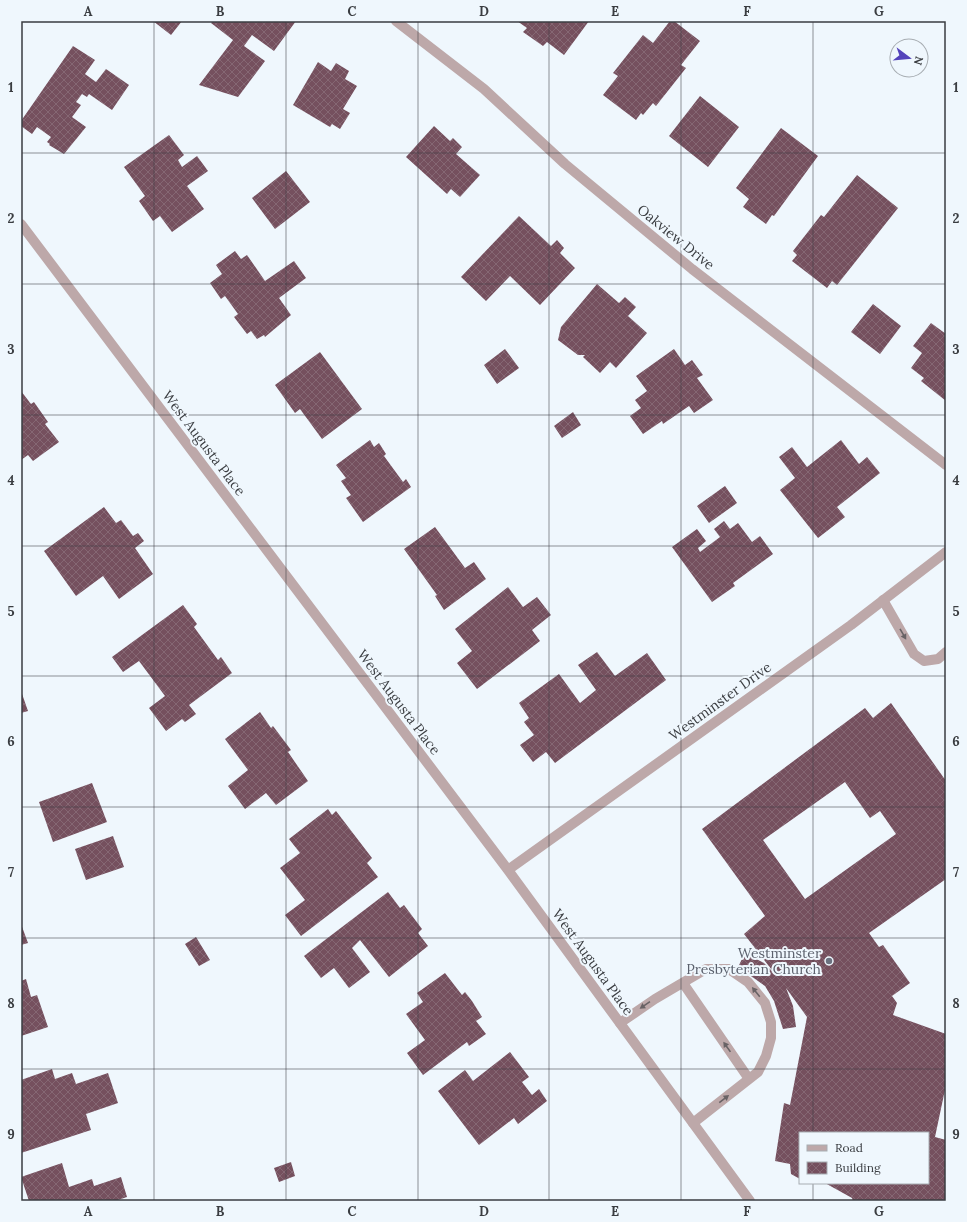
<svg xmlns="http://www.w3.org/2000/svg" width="967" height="1222" font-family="Lora,serif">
<defs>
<pattern id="building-cross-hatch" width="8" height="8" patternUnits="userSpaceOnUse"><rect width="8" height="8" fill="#75505e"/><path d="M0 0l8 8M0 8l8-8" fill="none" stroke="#856773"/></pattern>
</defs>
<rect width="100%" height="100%" fill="#eff7fd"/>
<path fill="url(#building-cross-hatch)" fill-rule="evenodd" d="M 153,21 L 182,21 L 171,35 Z
M 213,21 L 296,21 L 274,51 L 252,35 L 244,46 L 265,61 L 238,97 L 199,85 L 233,40 L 211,23 Z
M 517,21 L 589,21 L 564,55 L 547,42 L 543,46 L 523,32 L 527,28 Z
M 670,21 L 674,21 L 700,41 L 681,65 L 686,68 L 656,106 L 653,103 L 643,115 L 641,113 L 636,120 L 603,95 L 618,76 L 613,73 L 643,35 L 653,43 Z
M 73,46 L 95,60 L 85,74 L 96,82 L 106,69 L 129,85 L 112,110 L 89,94 L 87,97 L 82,94 L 76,102 L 81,105 L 72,117 L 86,127 L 64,154 L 49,145 L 50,144 L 47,142 L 51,137 L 37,127 L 32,134 L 21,126 L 21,121 Z
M 318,62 L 331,71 L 336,63 L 349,71 L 345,79 L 357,86 L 343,109 L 350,113 L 340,129 L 332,124 L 330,127 L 293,105 Z
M 700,96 L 739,127 L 708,167 L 669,136 Z
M 434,126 L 450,141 L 453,138 L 462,147 L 456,154 L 480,175 L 460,197 L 451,189 L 447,194 L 406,157 Z
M 781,128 L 818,156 L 774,216 L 772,215 L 766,224 L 743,207 L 749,199 L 736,188 Z
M 169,135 L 184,155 L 178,160 L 182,167 L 197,156 L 208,171 L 187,186 L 204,209 L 172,232 L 160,216 L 153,221 L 139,201 L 145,196 L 124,167 Z
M 286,171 L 310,202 L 275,229 L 252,198 Z
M 857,175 L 898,208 L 837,285 L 832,281 L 827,288 L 792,261 L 797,255 L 793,251 L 821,215 L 824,217 Z
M 519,216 L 551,246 L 557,240 L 564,248 L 560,253 L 575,268 L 540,305 L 510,276 L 486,301 L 461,277 Z
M 235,251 L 241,259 L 247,255 L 265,281 L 294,261 L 306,278 L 279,298 L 291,315 L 265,337 L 264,335 L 257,339 L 251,331 L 247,334 L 234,317 L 238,314 L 225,296 L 221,299 L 210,283 L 222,274 L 216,265 Z
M 597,284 L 619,303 L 625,297 L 636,307 L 628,316 L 647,333 L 616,368 L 610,362 L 600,373 L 583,357 L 585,355 L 578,355 L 558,340 L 561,327 Z
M 873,304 L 901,326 L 880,354 L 851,332 Z
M 931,323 L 946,334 L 946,401 L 921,381 L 924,378 L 911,368 L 922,353 L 913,346 Z
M 505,349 L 519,368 L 497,384 L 484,365 Z
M 674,349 L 685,365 L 692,360 L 703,375 L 697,378 L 713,400 L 694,413 L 689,406 L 663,424 L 662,421 L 643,434 L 630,416 L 641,408 L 635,400 L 647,391 L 636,376 Z
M 320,352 L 362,409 L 322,439 L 300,409 L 295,413 L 275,385 Z
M 21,391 L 31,404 L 34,402 L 48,422 L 45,424 L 59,442 L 33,461 L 28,455 L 21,460 Z
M 573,412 L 581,425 L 562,438 L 554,426 Z
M 370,440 L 374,447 L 379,443 L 386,454 L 384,456 L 403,482 L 406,479 L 411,487 L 363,522 L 346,498 L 351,495 L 341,481 L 346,478 L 336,465 Z
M 841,440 L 859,464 L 867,457 L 880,473 L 837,507 L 845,517 L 818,538 L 780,490 L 795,478 L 779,457 L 792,447 L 807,467 Z
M 725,486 L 737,503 L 709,523 L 697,506 Z
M 104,507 L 116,523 L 121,520 L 133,536 L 138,533 L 144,541 L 135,548 L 153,574 L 119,599 L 103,576 L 76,596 L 44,551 Z
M 724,521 L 730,529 L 738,523 L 752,542 L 760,536 L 773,554 L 733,583 L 735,586 L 712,602 L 672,547 L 697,529 L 706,541 L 698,548 L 700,552 L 720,537 L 714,529 Z
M 435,527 L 465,568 L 474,562 L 486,579 L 444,610 L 435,596 L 437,595 L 404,549 Z
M 508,587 L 523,607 L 537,597 L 551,615 L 532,630 L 540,641 L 477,689 L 457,663 L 472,651 L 455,629 Z
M 183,605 L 197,624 L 194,627 L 218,660 L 221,657 L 232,673 L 189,705 L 196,714 L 185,722 L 182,719 L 166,731 L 149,708 L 165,696 L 139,661 L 123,672 L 112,657 Z
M 597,652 L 615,676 L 647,653 L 666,680 L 555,763 L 546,752 L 533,762 L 520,745 L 534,735 L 524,722 L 529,718 L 519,703 L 559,674 L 580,703 L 596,690 L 578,665 Z
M 21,691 L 28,711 L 21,713 Z
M 891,703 L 946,781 L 946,879 L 869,933 L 879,947 L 883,945 L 910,983 L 892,996 L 897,1003 L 893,1015 L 946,1034 L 946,1085 L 935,1137 L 946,1140 L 946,1201 L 853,1201 L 852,1198 L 825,1183 L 928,1183 L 928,1133 L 800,1133 L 800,1179 L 791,1174 L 790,1164 L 775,1161 L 784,1103 L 790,1105 L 807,1017 L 786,988 L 793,1006 L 796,1027 L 783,1029 L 774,1001 L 765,986 L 738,967 L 745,953 L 764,963 L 775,974 L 744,934 L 765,916 L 702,829 L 865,708 L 873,718 ZM 845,782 L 870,818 L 880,811 L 896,834 L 805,899 L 763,840 Z
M 260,712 L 271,728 L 273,726 L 291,750 L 288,752 L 308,781 L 276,805 L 266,793 L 245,809 L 228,786 L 248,770 L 225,739 Z
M 92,783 L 107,822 L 53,842 L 39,802 Z
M 328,809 L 332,815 L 336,811 L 372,858 L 367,863 L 378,877 L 301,936 L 285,915 L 305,900 L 280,868 L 300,853 L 289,839 Z
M 113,836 L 124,867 L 86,880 L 75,849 Z
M 388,892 L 400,908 L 404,905 L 422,929 L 418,933 L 428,946 L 389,977 L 360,940 L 352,948 L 370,972 L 349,988 L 334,968 L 321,978 L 304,956 Z
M 21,924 L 28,943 L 21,945 Z
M 196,937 L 210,960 L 199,966 L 185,944 Z
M 445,973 L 462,995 L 465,992 L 472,1001 L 482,1017 L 476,1021 L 486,1034 L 469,1046 L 467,1042 L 423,1075 L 407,1053 L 425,1040 L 406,1014 L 423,1002 L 417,993 Z
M 26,979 L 31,997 L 37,995 L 48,1027 L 21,1036 L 21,981 Z
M 510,1052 L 529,1077 L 522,1082 L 532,1095 L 539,1089 L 547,1101 L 518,1124 L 514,1118 L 479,1145 L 438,1091 L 465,1070 L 473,1081 Z
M 52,1069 L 55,1079 L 72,1073 L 76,1084 L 108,1073 L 118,1103 L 86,1114 L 91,1130 L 21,1153 L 21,1080 Z
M 291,1162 L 295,1176 L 279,1182 L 274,1168 Z
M 62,1163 L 69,1187 L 92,1179 L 94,1186 L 121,1177 L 127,1197 L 115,1201 L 29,1201 L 21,1177 Z"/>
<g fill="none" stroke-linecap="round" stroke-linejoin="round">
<path stroke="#bda8a9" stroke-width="10" d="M 883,600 L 914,654 L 924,661 L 938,659 L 946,652
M 683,983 L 749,1079
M 620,1023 L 655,999 L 706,969 L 729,969 L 748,982 L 765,1003 L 771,1022 L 771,1038 L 766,1056 L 758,1072 L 693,1123"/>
<path stroke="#bda8a9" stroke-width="10" d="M 396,21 L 484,89 L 565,164 L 692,269 L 946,465
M 21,224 L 508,870 L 750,1201
M 508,870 L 851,625 L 946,552"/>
</g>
<defs><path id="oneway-solid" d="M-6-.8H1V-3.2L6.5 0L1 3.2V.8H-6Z"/></defs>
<g fill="#686265">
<use href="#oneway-solid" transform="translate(903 634) rotate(60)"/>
<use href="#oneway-solid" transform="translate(756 992) rotate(-129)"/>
<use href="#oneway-solid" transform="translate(645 1005) rotate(146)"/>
<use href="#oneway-solid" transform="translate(727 1047) rotate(-125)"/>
<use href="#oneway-solid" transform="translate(724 1099) rotate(-38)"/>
</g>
<path fill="none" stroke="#3a3d41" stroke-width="1" stroke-opacity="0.55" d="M 154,21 L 154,1201M 286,21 L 286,1201M 418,21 L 418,1201M 549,21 L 549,1201M 681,21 L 681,1201M 813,21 L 813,1133M 21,153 L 946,153M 21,284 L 946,284M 21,415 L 946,415M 21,546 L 946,546M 21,676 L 946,676M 21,807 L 946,807M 21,938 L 946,938M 21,1069 L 946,1069M 813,1183 L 813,1201"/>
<circle fill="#6b7280" stroke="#eff7fd" stroke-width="1.5" cx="829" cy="961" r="4"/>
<g text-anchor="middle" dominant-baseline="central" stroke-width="4" stroke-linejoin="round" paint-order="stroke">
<g font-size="14" fill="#3a3d41" stroke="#eff7fd">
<text transform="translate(676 237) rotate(39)">Oakview Drive</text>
<text transform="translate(204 443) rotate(53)">West Augusta Place</text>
<text transform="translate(720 701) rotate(-36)">Westminster Drive</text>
<text transform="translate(399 702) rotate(53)">West Augusta Place</text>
<text transform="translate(593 962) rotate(54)">West Augusta Place</text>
</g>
<g font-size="14" fill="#5b616d" stroke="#eff7fd" text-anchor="end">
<text x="821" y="953">Westminster<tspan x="821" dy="16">Presbyterian Church</tspan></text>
</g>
</g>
<rect width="967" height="1222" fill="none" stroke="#eff7fd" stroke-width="44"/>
<rect x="799" y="1132" width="130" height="52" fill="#eff7fd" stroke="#a7adb2"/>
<rect x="807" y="1145" width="20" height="6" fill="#bda8a9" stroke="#a7adb2"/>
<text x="835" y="1152" font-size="12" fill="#3a3d41">Road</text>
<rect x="807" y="1162" width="20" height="12" fill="url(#building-cross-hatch)" stroke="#a7adb2"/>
<text x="835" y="1172" font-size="12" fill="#3a3d41">Building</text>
<g transform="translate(909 58) rotate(106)"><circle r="19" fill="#eff7fd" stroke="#a7adb2"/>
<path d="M0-3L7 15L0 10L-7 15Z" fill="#5443bb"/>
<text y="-6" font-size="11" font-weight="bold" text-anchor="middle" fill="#3a3d41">N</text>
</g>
<rect x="22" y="22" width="923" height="1178" fill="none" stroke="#3a3d41" stroke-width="1.5"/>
<g font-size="13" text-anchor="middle" font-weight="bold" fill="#3a3d41">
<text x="88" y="16">A</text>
<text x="220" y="16">B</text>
<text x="352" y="16">C</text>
<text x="484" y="16">D</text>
<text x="615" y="16">E</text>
<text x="747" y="16">F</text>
<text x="879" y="16">G</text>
<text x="11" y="92">1</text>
<text x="956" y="92">1</text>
<text x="11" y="223">2</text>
<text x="956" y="223">2</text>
<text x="11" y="354">3</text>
<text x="956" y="354">3</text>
<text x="11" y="485">4</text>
<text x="956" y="485">4</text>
<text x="11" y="616">5</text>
<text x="956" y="616">5</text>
<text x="11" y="746">6</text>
<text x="956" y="746">6</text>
<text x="11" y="877">7</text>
<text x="956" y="877">7</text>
<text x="11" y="1008">8</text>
<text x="956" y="1008">8</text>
<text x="11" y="1139">9</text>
<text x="956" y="1139">9</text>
<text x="88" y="1216">A</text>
<text x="220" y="1216">B</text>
<text x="352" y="1216">C</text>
<text x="484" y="1216">D</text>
<text x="615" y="1216">E</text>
<text x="747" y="1216">F</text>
<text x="879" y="1216">G</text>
</g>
</svg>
